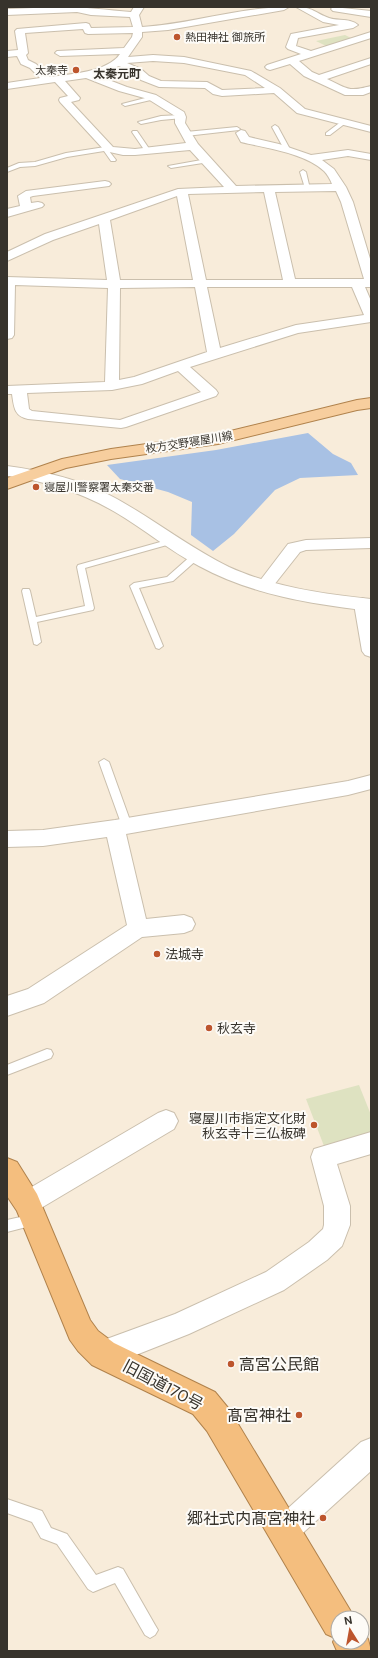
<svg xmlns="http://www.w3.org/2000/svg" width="378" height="1658" font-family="'DM Sans','Noto Sans JP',sans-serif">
<rect width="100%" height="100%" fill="#f8ecda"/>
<path fill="#dee2c1" d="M 345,35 L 353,39 L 326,46 L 316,41 Z
M 359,1085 L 371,1115 L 371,1134 L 324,1146 L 306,1099 Z"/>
<path fill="#a8c1e4" d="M 308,433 L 333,454 L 351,463 L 358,475 L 300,478 L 275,490 L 234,534 L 213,551 L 191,535 L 192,502 L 168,492 L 120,479 L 107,465 L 216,450 Z"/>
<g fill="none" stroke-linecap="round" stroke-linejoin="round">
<defs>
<path id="service" d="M 153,96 L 155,97 L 155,99 L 125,106 L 122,104 Z
M 181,115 L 183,116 L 183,118 L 161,120 L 141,124 L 138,122 L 161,116 Z
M 342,121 L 347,122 L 330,135 L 326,135 L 326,133 Z
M 275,125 L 278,127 L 291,151 L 290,152 L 285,151 L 272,127 Z
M 237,127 L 240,129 L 239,130 L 186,136 L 183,134 L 186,132 Z
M 133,131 L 137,131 L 150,150 L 149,151 L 145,151 L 132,132 Z
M 105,147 L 111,148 L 111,150 L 109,151 L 116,160 L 115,161 L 111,161 L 104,151 L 67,157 L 35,166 L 20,167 L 7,172 L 7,168 L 19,163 L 35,162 L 66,153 Z
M 207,159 L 209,160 L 209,162 L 171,168 L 168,166 Z
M 303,170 L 306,172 L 310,189 L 305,188 L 300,172 Z
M 171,539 L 175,541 L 174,543 L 85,568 L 94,608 L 93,610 L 37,622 L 41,642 L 37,645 L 34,644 L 22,591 L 23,589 L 29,589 L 30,591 L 36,617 L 85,606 L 77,567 L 78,565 Z
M 196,553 L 200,556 L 199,558 L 173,581 L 139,588 L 163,646 L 159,649 L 156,648 L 130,586 L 134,583 L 167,577 L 193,554 Z
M 104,759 L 109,762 L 132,826 L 131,829 L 123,829 L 122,826 L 99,762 Z
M 47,1049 L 51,1050 L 53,1054 L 51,1058 L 7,1075 L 7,1065 Z
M 34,1214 L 38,1216 L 40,1220 L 38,1224 L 7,1232 L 7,1220 Z
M 7,1499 L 42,1511 L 51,1528 L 67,1534 L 96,1575 L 118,1567 L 123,1569 L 155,1625 L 158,1630 L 155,1635 L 150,1638 L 145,1635 L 115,1583 L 93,1592 L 88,1589 L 57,1544 L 41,1538 L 32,1522 L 7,1513 Z"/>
<path id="minor" d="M 60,7 C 84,7 108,10 131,12 L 134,7 L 144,7 L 139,15 L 142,27 C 191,24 239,7 289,7 L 284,10 L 168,30 L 142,32 L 142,37 L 128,57 L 153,55 L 184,57 L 251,71 L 280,88 L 305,109 L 371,126 L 371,132 L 297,113 L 274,93 L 222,96 L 213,94 L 205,88 L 159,87 L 141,80 L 135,73 L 119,66 L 96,75 L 127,87 L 156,95 L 184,112 L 186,117 L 185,123 L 198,144 L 236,186 L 332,184 C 330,179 327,174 324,171 C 305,153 265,148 241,142 L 236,133 L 241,130 L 245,131 L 249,137 L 279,144 L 311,155 L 348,150 L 371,154 L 371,160 L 348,156 L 322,160 L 334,169 L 346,187 L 353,202 L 371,262 L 371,287 L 365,287 L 371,301 L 371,322 L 298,333 L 190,367 L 216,390 L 218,393 L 216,396 L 126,427 L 121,428 L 28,419 C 14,416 14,407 12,394 L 7,394 L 7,386 L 105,382 L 108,288 L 15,285 L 14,335 L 12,338 L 7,339 L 7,277 L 107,280 L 99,224 L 53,240 L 7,261 L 7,252 L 45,234 L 178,189 L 224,187 L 190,150 L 135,155 L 123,155 L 105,151 L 60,102 L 59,100 L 60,98 L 68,96 L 55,82 L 7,89 L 7,83 L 40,78 L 30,68 L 21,64 L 17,56 L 7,57 L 7,51 L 18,50 L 15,31 L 17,29 L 86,23 L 89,24 L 91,28 L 133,27 L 130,17 L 91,15 L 77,12 L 7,15 L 7,9 ZM 83,29 L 85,33 L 88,34 L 133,33 L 132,37 L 124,48 L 57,51 L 55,53 L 60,56 L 120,54 C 108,72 70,74 50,77 L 36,64 L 28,60 L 26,55 L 28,53 L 25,33 ZM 153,61 L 184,63 L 245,75 L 265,88 L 222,90 L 207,82 L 161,81 L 149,76 L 141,69 L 127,63 ZM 86,78 L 119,91 L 148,99 L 175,116 L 175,123 L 186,143 L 135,149 L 113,147 L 71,102 L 79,100 L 80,98 L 65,81 ZM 336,191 L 341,202 L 364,279 L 295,279 L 275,192 ZM 264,192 L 283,280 L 206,280 L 188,194 ZM 177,196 L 193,280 L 120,280 L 110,220 ZM 195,287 L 207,352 L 134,377 L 119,380 L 120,288 ZM 207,287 L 352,287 L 364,315 L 296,325 L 220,348 ZM 178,371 L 201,392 L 120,420 L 32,411 L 29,409 L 27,393 L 112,390 L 142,384 Z
M 296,7 C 313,7 315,13 329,18 C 338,21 351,18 358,25 L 353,28 L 298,38 L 296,46 L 311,51 L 371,32 L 371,38 L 299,61 L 312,72 L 319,75 L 371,58 L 371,64 L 327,79 C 348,89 348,92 371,86 L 371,92 L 363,95 L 345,95 L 304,76 L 290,64 L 270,70 L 267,69 L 265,67 L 267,65 L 301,54 L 288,49 L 286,47 L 291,34 L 339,25 L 323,22 Z
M 333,7 L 371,11 L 371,17 L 333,11 L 331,9 Z
M 105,181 L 109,182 L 111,184 L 109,186 L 33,196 L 30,197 L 31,203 L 38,202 L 42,203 L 44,205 L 42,207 L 7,217 L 7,209 L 20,206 L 18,196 L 26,191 Z
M 371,538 L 371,548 L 306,550 L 300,552 L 270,590 L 264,591 L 258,590 L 256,586 L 288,544 L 306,540 Z
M 362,598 L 368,600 L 371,607 L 371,657 L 365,655 L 362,651 L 354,604 L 356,600 Z
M 371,775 L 371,789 L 348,795 L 126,834 L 146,919 L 184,915 L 192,918 L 195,924 L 192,930 L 184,933 L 142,937 L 44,1003 L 7,1016 L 7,996 L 28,989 L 127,925 L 107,837 L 43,846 L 7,847 L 7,831 L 43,830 L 115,820 L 348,781 Z
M 166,1110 L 174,1113 L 178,1121 L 174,1129 L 36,1211 L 27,1215 L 18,1211 L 14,1203 L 18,1195 L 158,1113 Z
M 371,1132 L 371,1154 L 337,1164 L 350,1206 L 350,1225 L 342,1246 L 327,1260 L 284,1290 L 189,1334 L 103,1368 L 93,1364 L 89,1354 L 93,1344 L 175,1314 L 266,1272 L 309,1242 L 323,1229 L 324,1225 L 324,1206 L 311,1157 L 314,1149 Z
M 371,1438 L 371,1471 L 294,1541 L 284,1546 L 274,1541 L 269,1531 L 274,1521 L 361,1442 Z"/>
<path id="tertiary" d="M 7,466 C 45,471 83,480 117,499 C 155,520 190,548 229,567 C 273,587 323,594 371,599 L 371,611 C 312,604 252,595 199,566 C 170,551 144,529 115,512 C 81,492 46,481 7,476 Z"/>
<path id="primary" d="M 371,398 L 371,408 L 357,410 L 218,444 L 111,459 L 66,468 L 7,489 L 7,478 L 62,459 L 111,449 L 218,434 L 357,400 Z"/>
<path id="trunk" d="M 7,1158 L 17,1162 L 37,1194 L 90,1320 L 98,1331 L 114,1343 L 215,1392 L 229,1409 L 350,1610 L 353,1618 L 338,1618 L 338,1642 L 362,1642 L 362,1630 L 368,1639 L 371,1651 L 337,1651 L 333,1642 L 335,1638 L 326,1634 L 207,1431 L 193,1414 L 92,1365 L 78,1351 L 70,1340 L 17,1211 L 7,1196 Z"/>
</defs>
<use href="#service" stroke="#cabfad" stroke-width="2"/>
<use href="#minor" stroke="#cabfad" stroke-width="2"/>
<use href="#tertiary" stroke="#cabfad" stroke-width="2"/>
<use href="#primary" stroke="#b0824c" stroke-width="2"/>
<use href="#trunk" stroke="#b0824c" stroke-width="2"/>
<use href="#service" fill="#fff" fill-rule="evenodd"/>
<use href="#minor" fill="#fff" fill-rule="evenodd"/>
<use href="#tertiary" fill="#fff" fill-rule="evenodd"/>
<use href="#primary" fill="#f7ce9e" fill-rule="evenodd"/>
<use href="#trunk" fill="#f4be7e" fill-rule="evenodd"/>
</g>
<g fill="#bd552d" stroke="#fdfbf7" stroke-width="1.5">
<circle cx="177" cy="37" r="4"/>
<circle cx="76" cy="70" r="4"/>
<circle cx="36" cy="487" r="4"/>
<circle cx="157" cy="954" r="4"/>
<circle cx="209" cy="1028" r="4"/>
<circle cx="314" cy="1125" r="4"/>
<circle cx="231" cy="1364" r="4"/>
<circle cx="299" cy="1415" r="4"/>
<circle cx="323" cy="1518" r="4"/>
</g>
<g text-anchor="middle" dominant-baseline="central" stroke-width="4" stroke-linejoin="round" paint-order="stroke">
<g font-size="11" fill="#37332c" stroke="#fdfbf7" text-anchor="start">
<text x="185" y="37">熱田神社 御旅所</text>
<text x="68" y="70" text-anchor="end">太秦寺</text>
<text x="44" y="487">寝屋川警察署太秦交番</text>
</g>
<g font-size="11" fill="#37332c" stroke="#fdfbf7">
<text transform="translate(189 442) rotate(-9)">枚方交野寝屋川線</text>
</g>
<g font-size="12" font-weight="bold" fill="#37332c" stroke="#fdfbf7">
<text x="117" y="74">太秦元町</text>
</g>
<g font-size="13" fill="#37332c" stroke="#fdfbf7" text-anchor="start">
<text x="165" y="954">法城寺</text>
<text x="217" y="1028">秋玄寺</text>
<text x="306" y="1118" text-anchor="end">寝屋川市指定文化財<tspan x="306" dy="15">秋玄寺十三仏板碑</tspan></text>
</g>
<g font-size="16" fill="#37332c" stroke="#fdfbf7" text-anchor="end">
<text x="239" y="1364" text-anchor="start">高宮公民館</text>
<text x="291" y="1415">髙宮神社</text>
<text x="315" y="1518">郷社式内髙宮神社</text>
</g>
<g font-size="16" fill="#37332c" stroke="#fdfbf7">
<text transform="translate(163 1385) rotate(28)">旧国道170号</text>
</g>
</g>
<rect width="378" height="1658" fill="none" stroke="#37332c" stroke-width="16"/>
<g transform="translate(350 1630) rotate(349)"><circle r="19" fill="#fdfbf7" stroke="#aeaba6"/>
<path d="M0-3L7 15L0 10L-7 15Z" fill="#bd552d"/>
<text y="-6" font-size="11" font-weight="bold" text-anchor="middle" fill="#37332c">N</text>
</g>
</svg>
